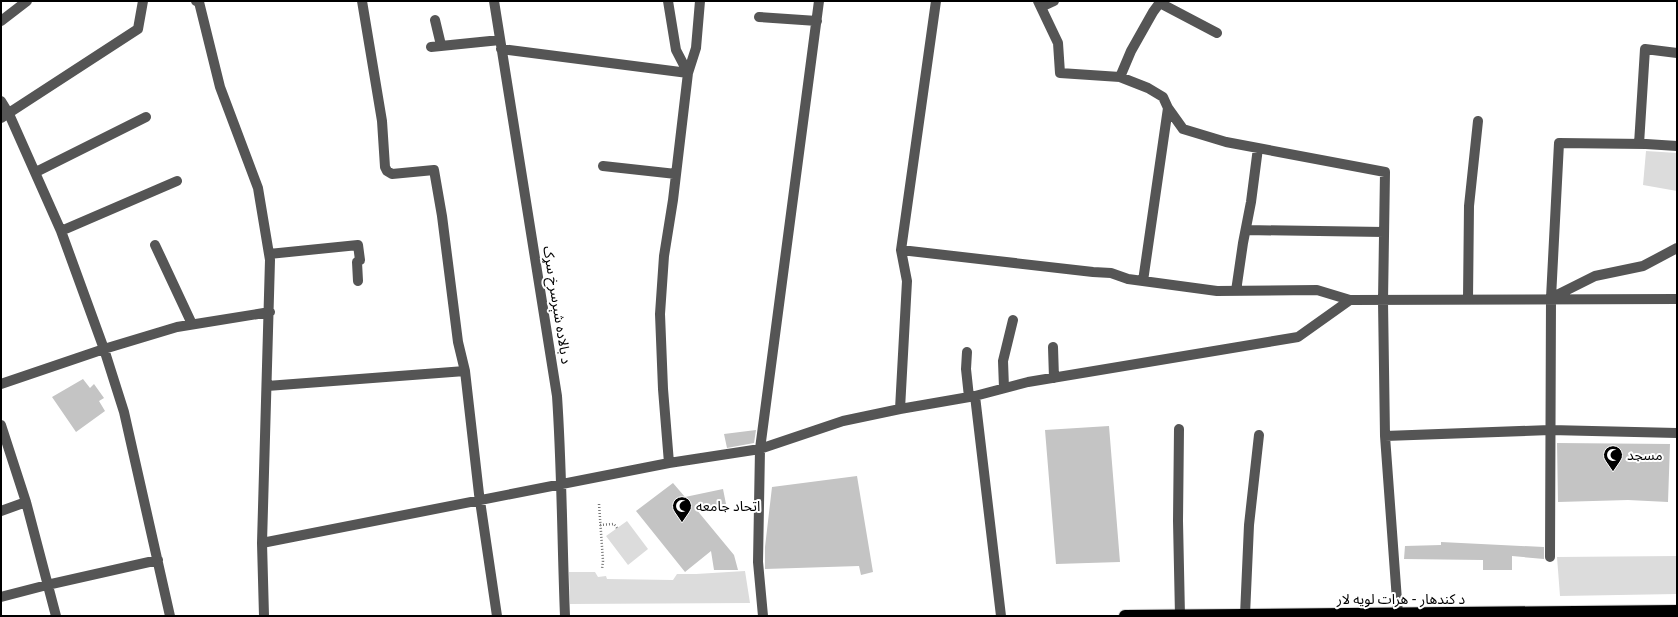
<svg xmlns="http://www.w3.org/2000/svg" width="1678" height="617" font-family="'Fira Sans Condensed','Noto Sans Arabic',sans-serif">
<rect width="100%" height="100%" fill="#fff"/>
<path fill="#dcdcdc" d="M 1646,151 L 1677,153 L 1677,191 L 1643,185 Z
M 627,521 L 648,549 L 628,565 L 606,536 Z
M 1677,556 L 1677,594 L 1560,596 L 1557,557 Z
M 745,571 L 750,603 L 570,604 L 569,572 L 595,572 L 598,577 L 606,576 L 607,579 L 673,580 L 677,574 L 696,574 Z"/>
<path fill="#c4c4c4" d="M 83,379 L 90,388 L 94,384 L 104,398 L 99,401 L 105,411 L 76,432 L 52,397 Z
M 1109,426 L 1120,562 L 1056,564 L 1045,430 Z
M 756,430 L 754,443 L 727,448 L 724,434 Z
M 1557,443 L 1670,444 L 1668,502 L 1628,500 L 1558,502 Z
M 857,476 L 873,572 L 861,575 L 859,566 L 765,569 L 765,547 L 772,487 Z
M 673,483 L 685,497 L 723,489 L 726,504 L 696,509 L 734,555 L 738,570 L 714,570 L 711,551 L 685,572 L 636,511 Z
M 1441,542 L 1544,547 L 1544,559 L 1512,556 L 1512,570 L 1483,570 L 1483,560 L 1404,559 L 1405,546 L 1441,545 Z"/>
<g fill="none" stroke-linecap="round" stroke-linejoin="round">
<defs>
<path id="highway" d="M 1125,616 L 1677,611"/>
</defs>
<use href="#highway" stroke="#dbdbdb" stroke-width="14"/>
<path stroke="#777" stroke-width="2.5" stroke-dasharray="1 2" stroke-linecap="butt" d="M 599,504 L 603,561 L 602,569
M 600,525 L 614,524 L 617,528"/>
<path stroke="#555" stroke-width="10" d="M 196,1 L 199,2 L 220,87 L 258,188 L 270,260 L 262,543 L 264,616
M 362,1 L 382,121 L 385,167 L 387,171 L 392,174 L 434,170 L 442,216 L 458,342 L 465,371 L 479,494 L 497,616
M 494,1 L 557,396 C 562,469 562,543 565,616
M 668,1 L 676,50 L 688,73
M 1038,1 L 1058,43 L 1060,73 L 1120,77 L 1148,88 L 1163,97 L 1168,108 L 1183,129 L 1226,142 L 1385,172 L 1383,301 L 1385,436 L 1398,614
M 1160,3 L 1217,33
M 1041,7 L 1054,1
M 759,17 L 817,21
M 435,20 L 441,45
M 1,21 L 27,1
M 431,47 L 500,40
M 501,49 L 688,73
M 1120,77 L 1131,51 L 1153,12 L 1161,1
M 1,101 L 9,114 L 61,231 L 104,349 L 124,412 L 170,616
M 1,118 L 138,29 L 143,1
M 1639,144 L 1645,49 L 1677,53
M 603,166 L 676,174
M 36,172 L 146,117
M 1246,230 L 1384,232
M 61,231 L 177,181
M 155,245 L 192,324
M 901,250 L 1093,272 L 1111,273 L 1128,279 L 1217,291 L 1317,290 L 1350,300 L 1677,299
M 269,254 L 358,245 L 360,260 L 357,262 L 358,281
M 1143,281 L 1168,108
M 1236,291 L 1243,243 L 1251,202 L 1258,148
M 1553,297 L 1595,276 L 1643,266 L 1677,248
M 1468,299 L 1469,206 L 1478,121
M 1053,347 L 1054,378
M 967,352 L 966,369 L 969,397
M 1,384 L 104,349 L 177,327 L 270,312
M 267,386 L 465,371
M 1004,388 L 1003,361 L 1013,320
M 975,396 L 1001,616
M 900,409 L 907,281 L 901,250 L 936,1
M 1,425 L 26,502 L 56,616
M 1179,429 L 1178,521 L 1180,616
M 1385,436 L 1550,430 L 1677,433
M 669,463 L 663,389 L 660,314 L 664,256 L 673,200 L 688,73 L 696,48 L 700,1
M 1,511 L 26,502
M 262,543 L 669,463 L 760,449 L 843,421 L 900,409 L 975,396 L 1028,382 L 1298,337 L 1350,300
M 1550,557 L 1551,298 L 1559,143 L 1646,144 L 1677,146
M 1,597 L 47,585 L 158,560
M 1245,615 L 1249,525 L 1259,435
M 763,616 L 758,562 L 760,449 L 819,1"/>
<use href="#highway" stroke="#000" stroke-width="12"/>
</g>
<defs>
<symbol id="mosque-pin" viewBox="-11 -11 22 30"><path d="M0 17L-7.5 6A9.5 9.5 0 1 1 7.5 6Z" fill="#000" stroke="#fff"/><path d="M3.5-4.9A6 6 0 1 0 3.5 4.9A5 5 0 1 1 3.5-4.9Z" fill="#fff"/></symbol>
</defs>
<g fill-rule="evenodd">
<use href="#mosque-pin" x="1602" y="444" width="22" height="30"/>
<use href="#mosque-pin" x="671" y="495" width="22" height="30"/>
</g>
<g text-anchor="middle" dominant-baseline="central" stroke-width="4" stroke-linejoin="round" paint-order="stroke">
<g font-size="14" fill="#000" stroke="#fff">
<text transform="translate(557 305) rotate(81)">د بالاده شېرسرخ سړک</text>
<text x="1401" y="599">د کندهار - هرات لويه لار</text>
</g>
<g font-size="14" fill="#000" stroke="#fff" text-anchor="start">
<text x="1627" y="455">مسجد</text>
<text x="696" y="506">اتحاد جامعه</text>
</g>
</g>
<rect width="1678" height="617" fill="none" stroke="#000000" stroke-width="4"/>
</svg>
